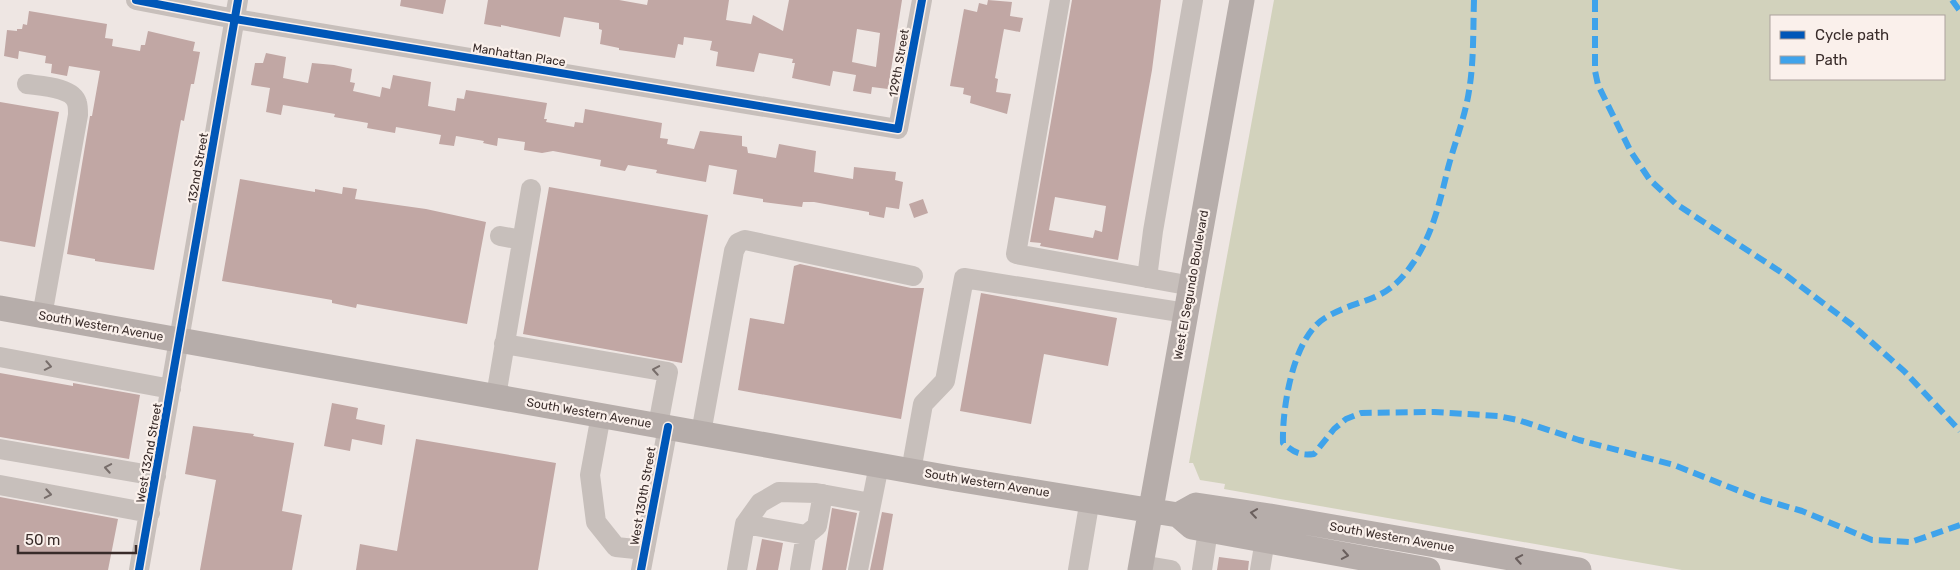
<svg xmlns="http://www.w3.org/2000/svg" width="1960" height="570" font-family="Rubik,sans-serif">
<rect width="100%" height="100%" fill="#eee6e3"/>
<path fill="#d2d2bc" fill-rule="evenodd" d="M 1274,0 L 1960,0 L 1960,570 L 1682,570 L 1224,489 L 1225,484 L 1200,480 L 1193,463 L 1189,463 ZM 1771,16 L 1944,16 L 1944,79 L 1771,79 Z"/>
<path fill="#c1a7a4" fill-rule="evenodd" d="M 401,0 L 446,0 L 443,14 L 400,6 Z
M 488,0 L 619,0 L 647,5 L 648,0 L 729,0 L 726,20 L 751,24 L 753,15 L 783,31 L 789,0 L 902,0 L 888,89 L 872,87 L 871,94 L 853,91 L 856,75 L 833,71 L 830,86 L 792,78 L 795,63 L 792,63 L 793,59 L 759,53 L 754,72 L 716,66 L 718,52 L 710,50 L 712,41 L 684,37 L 683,45 L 678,44 L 675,58 L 619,50 L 619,48 L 600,44 L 602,30 L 599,29 L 599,23 L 564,17 L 560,37 L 501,25 L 501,27 L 484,24 ZM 857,29 L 880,33 L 876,67 L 852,62 Z
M 988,0 L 1012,2 L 1010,16 L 1023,18 L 1020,32 L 1004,29 L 995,78 L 998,79 L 996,92 L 1011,94 L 1007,114 L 970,103 L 971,96 L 963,94 L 964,88 L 950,86 L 964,9 L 977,12 L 979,3 L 987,5 Z
M 1072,0 L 1161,0 L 1152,70 L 1118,260 L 1040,246 L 1041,243 L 1030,242 ZM 1055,197 L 1106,206 L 1102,232 L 1095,230 L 1093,238 L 1049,230 Z
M 29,11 L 107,24 L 105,38 L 113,39 L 112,46 L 140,51 L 141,45 L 145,45 L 148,31 L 195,42 L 193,51 L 200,52 L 194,84 L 191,84 L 184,121 L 181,120 L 154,270 L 95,261 L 95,259 L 67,254 L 90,116 L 92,116 L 100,71 L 69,66 L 67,76 L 51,73 L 52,64 L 45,63 L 46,56 L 19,51 L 18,59 L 4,56 L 7,30 L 17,31 L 17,29 L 22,29 L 23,24 L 27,25 Z
M 266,53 L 286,57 L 283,78 L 308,83 L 312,63 L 334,65 L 352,69 L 350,82 L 355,83 L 353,91 L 380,97 L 382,87 L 390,89 L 393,75 L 431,82 L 428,106 L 455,111 L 457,98 L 464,99 L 466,90 L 547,103 L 544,119 L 547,119 L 546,122 L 574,127 L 575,122 L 583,123 L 585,109 L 662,123 L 660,138 L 668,139 L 667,144 L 694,149 L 700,131 L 742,136 L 742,146 L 747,147 L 748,153 L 776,158 L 779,144 L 816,151 L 814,172 L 853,179 L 854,167 L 896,172 L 895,180 L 903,182 L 899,209 L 886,207 L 884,218 L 869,215 L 869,212 L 814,202 L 803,202 L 802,207 L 763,202 L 763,199 L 733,194 L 737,170 L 709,165 L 706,182 L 656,173 L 657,170 L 628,165 L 625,171 L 600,166 L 601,160 L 553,151 L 542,153 L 524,150 L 525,142 L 498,138 L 497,146 L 483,143 L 484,141 L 456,136 L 454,146 L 439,144 L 441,135 L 396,127 L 395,133 L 367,128 L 368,123 L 334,117 L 335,114 L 283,105 L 281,115 L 266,112 L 270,88 L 251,85 L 255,63 L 263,63 Z
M 0,102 L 59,112 L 35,247 L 0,241 Z
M 240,179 L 315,192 L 315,189 L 342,194 L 343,187 L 357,189 L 355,199 L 426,209 L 486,222 L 467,324 L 357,304 L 356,308 L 332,303 L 332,300 L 222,281 Z
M 549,187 L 708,215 L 682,363 L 523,334 Z
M 923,199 L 928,213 L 914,218 L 909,204 Z
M 800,264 L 911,288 L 924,288 L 901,419 L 738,390 L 750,318 L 784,324 L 794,266 Z
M 981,293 L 1117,318 L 1108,366 L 1044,354 L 1031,424 L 960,411 Z
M 0,373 L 73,386 L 73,383 L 140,395 L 129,459 L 0,437 Z
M 332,403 L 358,408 L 356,419 L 385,425 L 382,445 L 352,439 L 350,451 L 324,446 Z
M 193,426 L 254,434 L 253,436 L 294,443 L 282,511 L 302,515 L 292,570 L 200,570 L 216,480 L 185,474 Z
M 416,439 L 556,463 L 538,570 L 356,570 L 360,544 L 397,551 Z
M 0,497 L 118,519 L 108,570 L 0,570 Z
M 832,508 L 857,513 L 846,570 L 822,570 Z
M 882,512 L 893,514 L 883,570 L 870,570 Z
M 762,539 L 783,543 L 778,570 L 756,570 Z
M 1219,557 L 1249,561 L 1248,570 L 1217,570 Z"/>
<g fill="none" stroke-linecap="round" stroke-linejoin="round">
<path stroke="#c7bfbb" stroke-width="20" d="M 136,0 L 235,19 L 898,129 L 922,0
M 1060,0 L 1016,254 L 1192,286
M 27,84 C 41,86 73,87 77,103 C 78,106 78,112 78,115 L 42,316
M 500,236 L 522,240
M 1147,278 L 1153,231 L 1193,0
M 504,344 L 668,372 L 658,425
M 0,357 L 171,389
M 496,396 L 531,189
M 601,415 L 590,475 L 596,522 L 616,547 L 645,550
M 701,433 L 734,251 L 738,243 L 745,240 L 913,276
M 0,449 L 156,476
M 911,471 L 923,404 L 945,381 L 964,278 L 1186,313
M 0,485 L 150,513
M 745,524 L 760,503 L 779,492 L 816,493 L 871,503
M 806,535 L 817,526 L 823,494
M 1141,565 L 1171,570
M 139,570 L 238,0
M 641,570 L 668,427
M 737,570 L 745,524 L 806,535 L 800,570
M 858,570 L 879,465
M 1078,570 L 1090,499
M 1202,570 L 1208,530
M 1260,570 L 1265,540"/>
<path stroke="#b6adaa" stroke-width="25" d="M 0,308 L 956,479 L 1178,515 L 1192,527 L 1428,570
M 1178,515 L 1196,505 L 1270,516 L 1579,570
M 1140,570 L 1242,0"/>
<path stroke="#3fa3eb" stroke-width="6" stroke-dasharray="12 6" stroke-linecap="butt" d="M 1474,0 C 1473,30 1474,61 1469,91 C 1465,117 1455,142 1448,168 C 1440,201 1433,234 1413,263 C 1385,305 1362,296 1325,318 C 1293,337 1282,408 1283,443 C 1293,452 1300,456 1314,454 L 1334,429 L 1346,419 L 1361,413 L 1434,412 L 1498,416 L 1518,420 L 1579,440 L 1674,465 L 1757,498 L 1802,511 L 1872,540 L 1911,542 L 1960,525
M 1595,0 L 1595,71 L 1598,85 L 1631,152 L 1650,180 L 1676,204 L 1787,276 L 1851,324 L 1904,371 L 1960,431
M 1952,0 L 1960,11"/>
<defs>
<path id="cycleway" d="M 136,0 L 235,19 L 898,129 L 922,0
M 139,570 L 238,0
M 641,570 L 668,427"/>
</defs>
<use href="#cycleway" stroke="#faf0eb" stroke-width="11"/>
<use href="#cycleway" stroke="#0057b8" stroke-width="8"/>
</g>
<defs><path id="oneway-chevron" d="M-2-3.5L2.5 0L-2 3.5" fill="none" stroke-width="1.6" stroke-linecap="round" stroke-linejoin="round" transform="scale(1.25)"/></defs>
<g stroke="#786e6b">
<use href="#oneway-chevron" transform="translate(48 366) rotate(11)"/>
<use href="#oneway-chevron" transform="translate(656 370) rotate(-170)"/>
<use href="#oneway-chevron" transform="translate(108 468) rotate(-170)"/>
<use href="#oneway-chevron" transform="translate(48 494) rotate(10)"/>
</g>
<g stroke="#6a5f5d">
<use href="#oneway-chevron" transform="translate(1254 513) rotate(-172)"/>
<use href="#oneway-chevron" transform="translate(1345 555) rotate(10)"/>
<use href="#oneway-chevron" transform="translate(1519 559) rotate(-170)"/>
</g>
<g text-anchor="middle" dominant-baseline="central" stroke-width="4.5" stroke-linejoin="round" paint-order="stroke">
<g font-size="12" fill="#382b29" stroke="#faf0eb">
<text transform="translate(519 55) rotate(9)">Manhattan Place</text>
<text transform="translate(899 63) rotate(-80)">129th Street</text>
<text transform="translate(198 168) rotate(-80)">132nd Street</text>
<text transform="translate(1191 285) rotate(-80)">West El Segundo Boulevard</text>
<text transform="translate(101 326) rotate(10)">South Western Avenue</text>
<text transform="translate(589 413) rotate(10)">South Western Avenue</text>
<text transform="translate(149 453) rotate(-80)">West 132nd Street</text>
<text transform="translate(987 483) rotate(9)">South Western Avenue</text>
<text transform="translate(643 496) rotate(-80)">West 130th Street</text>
<text transform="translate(1392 537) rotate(10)">South Western Avenue</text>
</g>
</g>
<rect x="1770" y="15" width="175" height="65" fill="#faf0eb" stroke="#aca19d"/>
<rect x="1780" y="31" width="25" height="8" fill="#0057b8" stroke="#aca19d"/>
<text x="1815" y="40" font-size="15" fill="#382b29">Cycle path</text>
<rect x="1780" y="56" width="25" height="8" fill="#3fa3eb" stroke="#aca19d"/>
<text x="1815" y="65" font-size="15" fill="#382b29">Path</text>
<path d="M18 545v8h118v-8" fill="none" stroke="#382b29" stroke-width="2.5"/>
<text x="25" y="545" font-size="15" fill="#382b29" stroke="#faf0eb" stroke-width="4" paint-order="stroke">50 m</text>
</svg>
